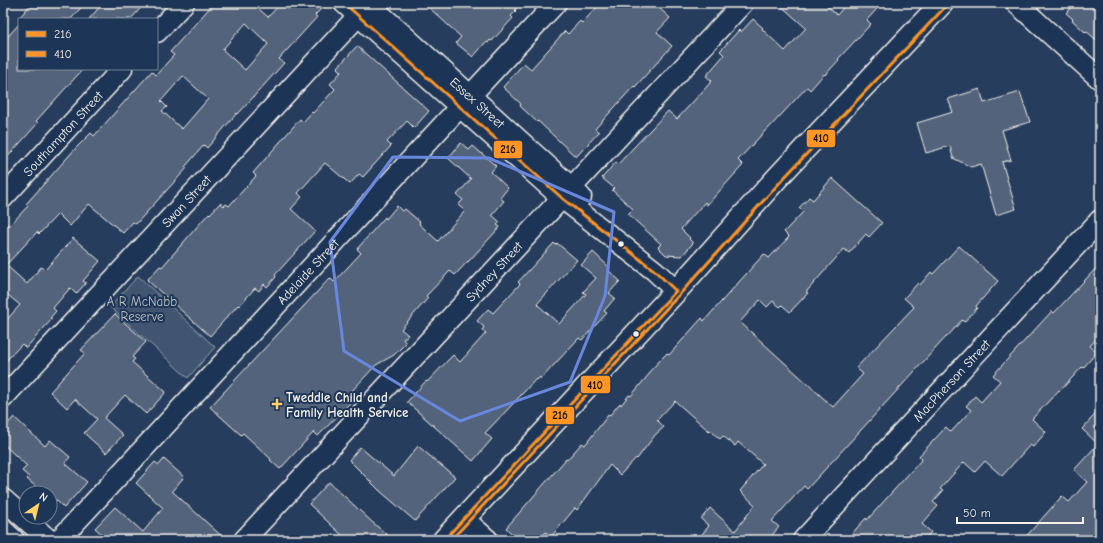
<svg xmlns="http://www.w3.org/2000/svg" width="1103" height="543" font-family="'Comic Neue',sans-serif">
<rect width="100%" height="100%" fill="#263d5d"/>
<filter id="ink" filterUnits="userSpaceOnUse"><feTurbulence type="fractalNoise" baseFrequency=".025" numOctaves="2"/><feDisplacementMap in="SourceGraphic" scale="8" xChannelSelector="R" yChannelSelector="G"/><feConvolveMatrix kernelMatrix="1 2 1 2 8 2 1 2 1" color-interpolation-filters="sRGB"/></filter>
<g filter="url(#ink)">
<path fill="#40546f" stroke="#9aa2ac" d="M 138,276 L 215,347 L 188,378 L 110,307 Z"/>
<path fill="#52647b" stroke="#f4f1e8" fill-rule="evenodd" d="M 32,3 L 85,3 L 71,19 L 18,19 Z
M 103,3 L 145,3 L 131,19 L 89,19 Z
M 214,3 L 252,3 L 268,17 L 281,3 L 314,3 L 321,9 L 315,15 L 317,17 L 279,59 L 284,63 L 238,114 L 237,113 L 207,148 L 204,145 L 185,167 L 187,168 L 136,224 L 133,222 L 123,233 L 89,204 L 70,226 L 58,214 L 39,234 L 37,232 L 6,265 L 27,284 L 41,267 L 45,270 L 73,238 L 100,261 L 83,281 L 86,283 L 76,294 L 70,288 L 53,308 L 56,311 L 50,318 L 52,319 L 26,348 L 22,344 L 3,364 L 3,324 L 20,305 L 3,291 L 3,220 L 9,226 L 28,206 L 26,204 L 75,149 L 91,133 L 94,136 L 152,71 L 156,75 L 174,55 L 170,52 ZM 246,23 L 268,44 L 245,70 L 223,50 L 223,49 ZM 183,76 L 208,99 L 182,129 L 162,111 L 167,107 L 161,101 Z
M 424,3 L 521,3 L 515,10 L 516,11 L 511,16 L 513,18 L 492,41 L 490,40 L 488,43 L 486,42 L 473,57 L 456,43 L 461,37 Z
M 601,3 L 654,3 L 670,18 L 657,32 L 672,46 L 635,87 L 634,86 L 595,129 L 599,132 L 576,157 L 538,121 L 537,122 L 520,106 L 521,104 L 503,87 L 524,63 L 531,69 L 565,31 L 568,34 L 580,21 L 582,23 Z
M 778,3 L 824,3 L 837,15 L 847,3 L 882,3 L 867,20 L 871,24 L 838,59 L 839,60 L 825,75 L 824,74 L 810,90 L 807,87 L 768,129 L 767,129 L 738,160 L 743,165 L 707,205 L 705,202 L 681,229 L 690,238 L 689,239 L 693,243 L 682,256 L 666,255 L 658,247 L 661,244 L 628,214 L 633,209 L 612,190 L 614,188 L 602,178 L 616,162 L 618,164 L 668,111 L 677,119 L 712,81 L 706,76 L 724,55 L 720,51 L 739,30 L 741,32 L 753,19 L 763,28 L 762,29 L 785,51 L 806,28 Z
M 1075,3 L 1088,3 L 1100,13 L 1100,43 L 1086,31 L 1085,32 L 1072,20 L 1073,19 L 1066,13 Z
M 19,24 L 19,69 L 83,69 L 36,121 L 38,123 L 3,162 L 3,42 Z
M 357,46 L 429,111 L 414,128 L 407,121 L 387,142 L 391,146 L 363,177 L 359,174 L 350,184 L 325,163 L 298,193 L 302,197 L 291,209 L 315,231 L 275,275 L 276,277 L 267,287 L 264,284 L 259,291 L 255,288 L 239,306 L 238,305 L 210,336 L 147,280 L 160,266 L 162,267 L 209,213 L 210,214 L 220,203 L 224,206 L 226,204 L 229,206 L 256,176 L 253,173 L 300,119 L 303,122 L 312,112 L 313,113 L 335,89 L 330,84 L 341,72 L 337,68 Z
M 980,89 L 984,103 L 1020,92 L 1030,122 L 1002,130 L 1011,160 L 1002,162 L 1016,209 L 996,215 L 981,164 L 971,167 L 953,158 L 950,146 L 926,153 L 917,123 L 953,112 L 948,99 Z
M 461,143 L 469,150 L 473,146 L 496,166 L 491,172 L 508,188 L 500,198 L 504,201 L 492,215 L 500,222 L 497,225 L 500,227 L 468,262 L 468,261 L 455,275 L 450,271 L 426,296 L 428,298 L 401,329 L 408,335 L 403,339 L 406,343 L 394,355 L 376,365 L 350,393 L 355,398 L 318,436 L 314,432 L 280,469 L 270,460 L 271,459 L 243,433 L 241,435 L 210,407 L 330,278 L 334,282 L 361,253 L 357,249 L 385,217 L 386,219 L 397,206 L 402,211 L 405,209 L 420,222 L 419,224 L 438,241 L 465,211 L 458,205 L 463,200 L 457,195 L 471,179 L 448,158 Z
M 832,178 L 882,223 L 869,237 L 866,234 L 849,253 L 844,249 L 806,292 L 808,293 L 790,312 L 782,305 L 780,307 L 773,301 L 767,307 L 760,300 L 740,322 L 833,407 L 863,374 L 856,368 L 914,307 L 904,298 L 918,283 L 920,285 L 931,272 L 933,274 L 959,246 L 998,281 L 976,306 L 977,308 L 964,322 L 962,320 L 947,337 L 946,337 L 807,489 L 804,486 L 772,521 L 779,527 L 768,540 L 697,540 L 709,526 L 701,519 L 710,508 L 735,531 L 755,505 L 740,491 L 763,464 L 738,442 L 735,446 L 723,436 L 720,439 L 710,430 L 709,431 L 675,401 L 657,420 L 664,427 L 655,435 L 637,459 L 636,458 L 620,475 L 610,465 L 577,510 L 575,508 L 551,537 L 546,532 L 539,540 L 519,540 L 506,528 L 566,459 L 567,460 L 582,443 L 585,445 L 609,414 L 610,415 L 620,403 L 621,405 L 629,395 L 631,396 L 650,373 L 649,372 L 667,353 L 669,355 L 702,318 L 704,321 L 764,254 L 769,258 L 789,237 L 784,232 L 803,212 L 799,208 L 809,197 L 813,200 Z
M 554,243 L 556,245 L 557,243 L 577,260 L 537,304 L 559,324 L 586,294 L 583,292 L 596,278 L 581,265 L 593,252 L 610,268 L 608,270 L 620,281 L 609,293 L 615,298 L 604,311 L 607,313 L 582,340 L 579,338 L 541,379 L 540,377 L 537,380 L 536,379 L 510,407 L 485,433 L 492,439 L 473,461 L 407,402 L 426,381 L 427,382 L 453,355 L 460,362 L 486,333 L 482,330 L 484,327 L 477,321 L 488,309 L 493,313 L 520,284 L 518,282 Z
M 1100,264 L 1100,335 L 1090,346 L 1097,352 L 1083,368 L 1082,367 L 1060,391 L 1059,390 L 1032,419 L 1046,432 L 1033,447 L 1030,445 L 1002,476 L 985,461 L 975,472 L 964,462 L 940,489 L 943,491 L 933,502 L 938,506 L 922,524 L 931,532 L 924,540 L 846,540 L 866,518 L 867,520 L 922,459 L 919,456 L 946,427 L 951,432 L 971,410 L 966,406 L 975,396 L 981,402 L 1000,381 L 993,375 L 1052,311 L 1054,313 Z
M 115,314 L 146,342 L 132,357 L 135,359 L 132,362 L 166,392 L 146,414 L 125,395 L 104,418 L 123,435 L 106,453 L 84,433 L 97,419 L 75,399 L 67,408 L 50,392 L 85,353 L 81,350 Z
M 1100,409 L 1100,540 L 1023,540 L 1062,496 L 1069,502 L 1087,482 L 1074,470 L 1098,444 L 1082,429 Z
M 14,417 L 45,446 L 50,440 L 70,457 L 65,463 L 87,482 L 64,508 L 55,499 L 53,501 L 50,499 L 50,493 L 43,493 L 27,479 L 29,477 L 22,471 L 27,466 L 3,444 L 3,429 Z
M 418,446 L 455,477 L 415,521 L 380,491 L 349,460 L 360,447 L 394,476 Z
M 164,459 L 184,477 L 172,491 L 226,540 L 108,540 L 95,528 L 115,507 L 143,532 L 163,508 L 136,483 L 155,462 L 159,465 Z
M 329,482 L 372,522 L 393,540 L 347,540 L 309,504 Z"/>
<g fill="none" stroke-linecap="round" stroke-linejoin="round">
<defs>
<g id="minor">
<path d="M 344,3 L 562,198 L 655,271 L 676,291"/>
<path id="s1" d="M 368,3 L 562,179 L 581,197"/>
<path d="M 1016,3 L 1100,79"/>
<path d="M 157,32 L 184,3"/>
<path id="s2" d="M 3,198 L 122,69"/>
<path id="s3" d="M 3,398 L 370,3"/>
<path d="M 3,499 L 49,540"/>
<path d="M 464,519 L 488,540"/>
<path d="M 3,530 L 14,540"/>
<path id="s4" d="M 59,540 L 556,3"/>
<path id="s5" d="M 244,540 L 743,3"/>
<path id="s6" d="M 803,540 L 1100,220"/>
</g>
<path id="major" d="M 444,540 L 676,291 L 778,177 L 942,3"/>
</defs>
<use href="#minor" stroke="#f4f1e8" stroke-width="23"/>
<use href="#major" stroke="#f4f1e8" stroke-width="25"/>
<use href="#minor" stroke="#1d3557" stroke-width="20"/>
<use href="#major" stroke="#1d3557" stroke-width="22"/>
<defs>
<path id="bus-1" d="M 344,3 L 562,198 L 655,271 L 676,291
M 444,540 L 676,291"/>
<path id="bus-2" d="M 451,540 L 680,294 L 782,180 L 946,6"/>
</defs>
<use href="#bus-1" stroke="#1d3557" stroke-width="6"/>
<use href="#bus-2" stroke="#1d3557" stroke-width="6"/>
<use href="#bus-1" stroke="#ff9526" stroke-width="3"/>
<use href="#bus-2" stroke="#ff9526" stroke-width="3"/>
</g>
</g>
<path fill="none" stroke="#6887de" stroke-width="3" stroke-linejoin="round" d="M 393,157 L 489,158 L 614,212 L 605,296 L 570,382 L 460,421 L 344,351 L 330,242 Z"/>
<g fill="#f4f1e8" stroke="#1d3557" stroke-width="1.5">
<circle cx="621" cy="244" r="3.5"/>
<circle cx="636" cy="334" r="3.5"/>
</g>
<path fill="#ffd166" stroke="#1d3557" stroke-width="1.5" d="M275 398h4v4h4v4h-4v4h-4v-4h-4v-4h4z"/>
<g text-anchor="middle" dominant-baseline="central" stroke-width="4" stroke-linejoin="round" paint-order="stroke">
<g font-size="13" fill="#f4f1e8" stroke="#1d3557">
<text stroke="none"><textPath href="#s1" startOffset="148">Essex Street</textPath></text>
<text stroke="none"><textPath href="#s2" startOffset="88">Southampton Street</textPath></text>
<text stroke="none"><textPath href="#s3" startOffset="269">Swan Street</textPath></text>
<text stroke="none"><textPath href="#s4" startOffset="366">Adelaide Street</textPath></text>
<text stroke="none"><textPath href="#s5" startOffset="367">Sydney Street</textPath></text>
<text stroke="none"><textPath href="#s6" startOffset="218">MacPherson Street</textPath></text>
</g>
<g font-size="13" fill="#bec2c4" stroke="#1d3557">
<text x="142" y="301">A R McNabb<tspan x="142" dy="15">Reserve</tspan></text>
</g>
<g font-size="13" font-weight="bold" fill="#f4f1e8" stroke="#1d3557" text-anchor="start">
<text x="286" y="397">Tweddle Child and<tspan x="286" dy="15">Family Health Service</tspan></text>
</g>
</g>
<g stroke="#1d3557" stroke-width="1.5">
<rect x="806" y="129" width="30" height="19" rx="4" fill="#ff9526"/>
<rect x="493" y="140" width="30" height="19" rx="4" fill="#ff9526"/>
<rect x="580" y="375" width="31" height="19" rx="4" fill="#ff9526"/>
<rect x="545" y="406" width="30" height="19" rx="4" fill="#ff9526"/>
</g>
<g font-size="11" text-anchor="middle" font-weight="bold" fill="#111">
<text x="821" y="142">410</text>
<text x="508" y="153">216</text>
<text x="595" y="389">410</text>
<text x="560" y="419">216</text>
</g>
<rect width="1103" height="543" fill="none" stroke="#1d3557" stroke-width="16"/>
<rect x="8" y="8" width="1087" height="527" fill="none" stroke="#f4f1e8" stroke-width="1.5" filter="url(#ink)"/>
<rect x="18" y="18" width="140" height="52" fill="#1d3557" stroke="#738091"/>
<rect x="26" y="31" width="20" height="6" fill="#ff9526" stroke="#738091"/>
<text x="54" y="38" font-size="12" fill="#f4f1e8">216</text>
<rect x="26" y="51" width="20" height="6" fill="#ff9526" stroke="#738091"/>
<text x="54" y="58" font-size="12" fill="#f4f1e8">410</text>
<g transform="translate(38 505) rotate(35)"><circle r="19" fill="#1d3557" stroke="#738091"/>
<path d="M0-3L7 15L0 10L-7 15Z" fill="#ffd166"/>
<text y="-6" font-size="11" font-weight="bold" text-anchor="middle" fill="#f4f1e8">N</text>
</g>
<path d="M957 517v6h126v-6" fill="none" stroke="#f4f1e8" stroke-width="2"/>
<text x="963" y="517" font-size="12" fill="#f4f1e8" stroke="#1d3557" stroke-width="3" paint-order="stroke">50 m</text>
</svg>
